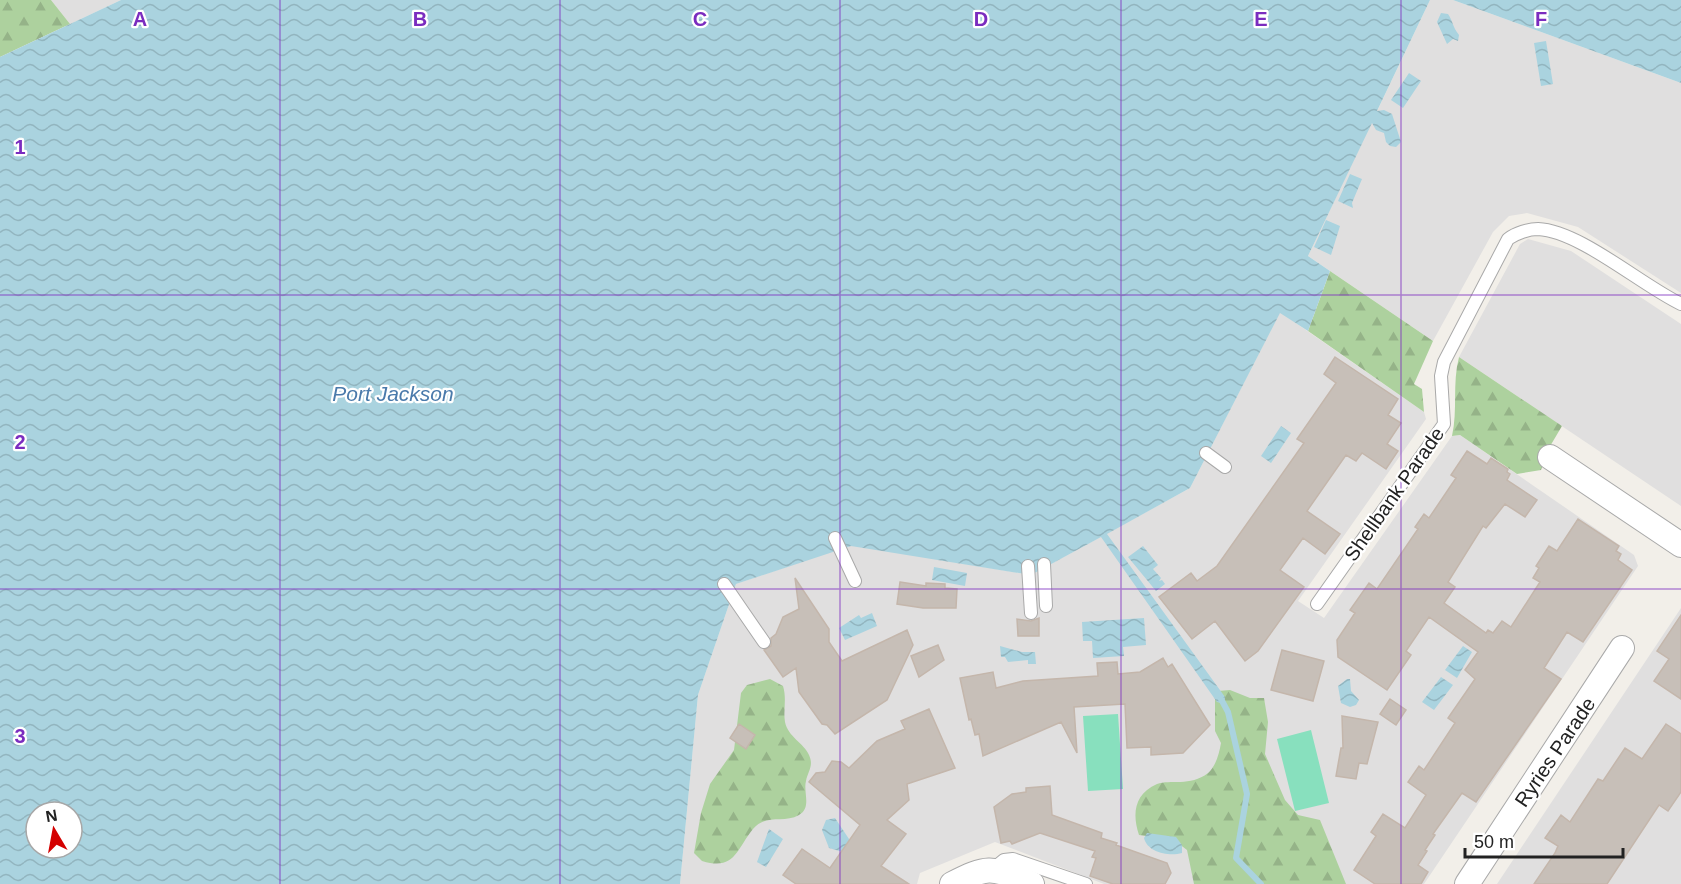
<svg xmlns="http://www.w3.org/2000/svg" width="1681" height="884" font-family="Helvetica,sans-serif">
<defs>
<pattern id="forest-firs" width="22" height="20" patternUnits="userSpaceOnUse" patternTransform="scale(1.5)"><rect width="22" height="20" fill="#add19e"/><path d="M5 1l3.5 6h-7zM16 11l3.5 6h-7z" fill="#95b388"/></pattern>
<pattern id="water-waves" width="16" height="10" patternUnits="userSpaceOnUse" patternTransform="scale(1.5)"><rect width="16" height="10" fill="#aad3df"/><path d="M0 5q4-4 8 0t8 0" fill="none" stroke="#92b5bf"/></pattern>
</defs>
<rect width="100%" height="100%" fill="#f2efe9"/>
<path fill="#e0dfdf" d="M 51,0 L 121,0 L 70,24 Z
M 1430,0 L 1453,0 L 1681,83 L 1681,293 L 1578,227 L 1527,213 L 1509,216 L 1493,232 L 1433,341 L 1308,256 Z
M 1528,239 L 1571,251 L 1681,324 L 1681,506 L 1459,357 L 1520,244 Z
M 1280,312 L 1424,412 L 1426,419 L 1298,601 L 1324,618 L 1452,436 L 1460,435 L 1634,555 L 1638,566 L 1424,884 L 1104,884 L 995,842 L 920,873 L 917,884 L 680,884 L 698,695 L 736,584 L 851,545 L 1031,575 L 1190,488 Z
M 1681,608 L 1681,884 L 1497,884 Z"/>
<path fill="url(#forest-firs)" d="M 0,0 L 51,0 L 70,24 L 0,57 Z
M 1330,271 L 1433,341 L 1414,384 L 1422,389 L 1424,412 L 1308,331 Z
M 1459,357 L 1562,426 L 1549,448 L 1541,470 L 1517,474 L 1460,435 L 1452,436 C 1458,410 1452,384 1459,357 Z
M 770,679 L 783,686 C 787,699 783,710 785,722 C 788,737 804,743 809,755 C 814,766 808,771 806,781 C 803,792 812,808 799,815 C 783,824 767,813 753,829 C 736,850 735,871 702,861 L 694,853 L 701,813 L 710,784 L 734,750 L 741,693 L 747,685 Z
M 1230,690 L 1250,698 L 1264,698 L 1268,722 L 1265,754 L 1285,800 L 1298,815 L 1320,820 L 1346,884 L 1194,884 L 1187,850 L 1174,840 L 1139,835 C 1132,814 1134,794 1157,784 C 1170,779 1190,787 1208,773 C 1216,766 1219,754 1221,743 L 1215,731 L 1215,694 L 1218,691 Z"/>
<path fill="#88e0be" d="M 1118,714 L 1123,789 L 1088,791 L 1083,716 Z
M 1311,730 L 1329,803 L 1295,811 L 1277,739 Z"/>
<path fill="url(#water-waves)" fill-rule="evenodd" d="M 121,0 L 1430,0 L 1377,111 L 1384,110 L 1392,114 L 1401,142 L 1396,147 L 1390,146 L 1386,142 L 1384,133 L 1376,130 L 1372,123 L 1308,256 L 1330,271 L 1308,331 L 1280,313 L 1190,488 L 1107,534 L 1225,697 L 1224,704 L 1217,702 L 1101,537 L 1031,575 L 851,546 L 736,584 L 698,695 L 680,884 L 0,884 L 0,57 ZM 36,812 L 72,812 L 72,848 L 36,848 Z
M 1453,0 L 1681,0 L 1681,83 Z
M 1441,13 L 1448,14 C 1453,21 1452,26 1459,35 L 1458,41 L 1453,39 L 1447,44 L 1437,22 Z
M 1546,41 L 1553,84 L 1541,86 L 1534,43 Z
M 1409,73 L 1421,81 L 1403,108 L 1391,100 Z
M 1350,174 L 1362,179 L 1352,203 L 1353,208 L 1338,201 Z
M 1326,220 L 1340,226 L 1331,255 L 1314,247 Z
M 1281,426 L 1291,433 L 1271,463 L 1261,456 Z
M 1143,546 L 1158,565 L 1153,569 L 1161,578 L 1159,581 L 1162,580 L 1165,584 L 1156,591 L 1128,557 Z
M 934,567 L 967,573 L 965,586 L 932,580 Z
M 872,613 L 877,626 L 845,640 L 839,628 L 859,615 L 861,618 Z
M 1144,618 L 1146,645 L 1123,647 L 1124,656 L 1093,658 L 1092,641 L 1083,641 L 1082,622 Z
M 1000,646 L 1022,652 L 1035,652 L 1036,664 L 1028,664 L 1028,660 L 1008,662 L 1005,657 L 1001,657 Z
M 1463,646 L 1472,652 L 1457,678 L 1445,670 Z
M 1441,677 L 1453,685 L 1434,710 L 1422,702 Z
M 1347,679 L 1350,679 L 1351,691 L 1359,700 L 1356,705 L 1350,707 L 1341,703 L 1338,686 Z
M 835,818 L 849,839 L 850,843 L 843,852 L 829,848 L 822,830 L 826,820 Z
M 769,829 L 783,839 L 766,867 L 757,862 Z
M 1147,833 L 1176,837 L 1182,845 L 1182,853 C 1169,857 1147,852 1144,838 Z"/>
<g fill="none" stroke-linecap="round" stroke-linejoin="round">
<path stroke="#aad3df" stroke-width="6" d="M 1221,699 L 1228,712 L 1247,794 L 1236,858 L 1261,884"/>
</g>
<path fill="#c7bfb8" stroke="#c4b6ab" stroke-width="1.5" d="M 1335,357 L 1398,399 L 1388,415 L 1401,423 L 1387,444 L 1398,451 L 1386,469 L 1362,453 L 1356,461 L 1346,455 L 1307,511 L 1340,534 L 1325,554 L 1303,538 L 1280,570 L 1304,587 L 1258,651 L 1245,661 L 1215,621 L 1192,639 L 1159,597 L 1191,573 L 1197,581 L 1217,566 L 1304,443 L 1297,439 L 1336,383 L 1324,374 Z
M 1467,451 L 1487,464 L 1491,458 L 1508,469 L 1507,472 L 1510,474 L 1507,480 L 1537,500 L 1525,517 L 1505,504 L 1486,528 L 1483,526 L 1448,582 L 1455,587 L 1444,603 L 1486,633 L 1488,630 L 1493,633 L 1502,621 L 1511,627 L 1540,582 L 1533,578 L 1539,568 L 1536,566 L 1549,546 L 1557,551 L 1578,519 L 1619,546 L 1616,551 L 1621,554 L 1618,560 L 1632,570 L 1583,642 L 1567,632 L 1544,668 L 1561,679 L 1476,802 L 1462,793 L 1433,834 L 1435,835 L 1425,850 L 1427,851 L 1418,865 L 1428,872 L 1421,884 L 1375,884 L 1354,870 L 1376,836 L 1371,832 L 1383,814 L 1405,828 L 1426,795 L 1408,782 L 1419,766 L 1424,770 L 1455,723 L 1448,718 L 1475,679 L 1465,670 L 1478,652 L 1429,617 L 1406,651 L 1411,655 L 1387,690 L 1338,657 L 1337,640 L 1355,613 L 1350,610 L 1369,583 L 1377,589 L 1418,529 L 1415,527 L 1424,514 L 1429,518 L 1456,478 L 1451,475 Z
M 795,578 L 829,629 L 829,642 L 842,661 L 907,630 L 913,645 L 887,700 L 835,734 L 827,725 L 822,724 L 799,692 L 796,668 L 783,677 L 764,650 L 771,646 L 771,638 L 776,634 L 783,617 L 799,609 Z
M 900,582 L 926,586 L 926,583 L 945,584 L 945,588 L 957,589 L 956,608 L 923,608 L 897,604 Z
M 1681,615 L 1681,699 L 1654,681 L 1669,659 L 1657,651 Z
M 1039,618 L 1039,636 L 1018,636 L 1017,619 L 1031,621 Z
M 938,645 L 944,660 L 919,677 L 911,656 Z
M 1282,650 L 1324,661 L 1313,701 L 1271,690 Z
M 1163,658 L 1168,667 L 1172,664 L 1210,725 L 1183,753 L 1151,755 L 1151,747 L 1127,748 L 1125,704 L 1074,707 L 1077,753 L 1061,722 L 983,756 L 979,734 L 975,735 L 971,719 L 969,720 L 960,678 L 993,672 L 996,688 L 1023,681 L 1098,676 L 1097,663 L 1117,662 L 1118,674 L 1140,672 Z
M 1390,699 L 1406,710 L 1396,725 L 1380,714 Z
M 929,709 L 955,768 L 907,784 L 909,800 L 887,820 L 906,834 L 881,866 L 909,884 L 796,884 L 783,875 L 802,849 L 830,868 L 860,825 L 809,782 L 816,773 L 825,772 L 832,761 L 841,762 L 849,768 L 877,741 L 905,729 L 901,721 Z
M 1342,716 L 1378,722 L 1367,764 L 1359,763 L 1356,779 L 1336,776 L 1341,748 L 1343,748 Z
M 739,724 L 755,735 L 746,749 L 730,738 Z
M 1666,724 L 1681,734 L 1681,792 L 1668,811 L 1659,805 L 1607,884 L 1534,884 L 1555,853 L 1558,846 L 1545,838 L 1561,815 L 1570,822 L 1598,779 L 1603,781 L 1625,748 L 1642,759 Z
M 1050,786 L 1052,815 L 1102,833 L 1101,838 L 1117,843 L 1116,845 L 1167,863 L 1171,873 L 1165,884 L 1113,884 L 1090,876 L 1096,858 L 1092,857 L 1095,851 L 1040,833 L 1012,844 L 1010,841 L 1001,843 L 994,807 L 1012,794 L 1026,792 L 1026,788 Z"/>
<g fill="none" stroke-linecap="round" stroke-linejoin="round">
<defs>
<path id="lane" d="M 1206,453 L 1225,467
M 835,538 L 855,581
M 1044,564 L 1046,606
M 1028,566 L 1031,613
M 724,584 L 764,642
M 1317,604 L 1444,424 L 1441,376 L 1444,362 L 1508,239 C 1516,233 1529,229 1538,229 C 1580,231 1641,285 1681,304
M 993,869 L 1004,860 L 1013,859 L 1086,884"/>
<path id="street" d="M 1550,457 L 1681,545
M 952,884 C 991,864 992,868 1032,884
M 1467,884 L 1622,648"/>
</defs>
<use href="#lane" stroke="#a9a9a9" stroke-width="14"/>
<use href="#street" stroke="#a9a9a9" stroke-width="26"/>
<use href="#lane" stroke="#fff" stroke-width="12"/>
<use href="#street" stroke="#fff" stroke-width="24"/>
</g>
<path fill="none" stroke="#7b2cbf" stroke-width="1.5" stroke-opacity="0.55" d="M 280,0 L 280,884M 560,0 L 560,884M 840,0 L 840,884M 1121,0 L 1121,884M 1401,0 L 1401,884M 0,295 L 1681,295M 0,589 L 1681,589"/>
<g text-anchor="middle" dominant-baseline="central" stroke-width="4.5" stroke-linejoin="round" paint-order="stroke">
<g font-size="20" fill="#222" stroke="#fff">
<text transform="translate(1394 494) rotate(-55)">Shellbank Parade</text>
<text transform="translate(1555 752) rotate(-56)">Ryries Parade</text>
</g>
<g font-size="21" font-style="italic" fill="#4a7aab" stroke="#fff">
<text x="393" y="393">Port Jackson</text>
</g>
</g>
<g font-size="20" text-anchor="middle" font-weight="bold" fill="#7b2cbf" stroke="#fff" stroke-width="4.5" stroke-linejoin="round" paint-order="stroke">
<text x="140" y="26">A</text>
<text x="420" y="26">B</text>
<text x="700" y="26">C</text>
<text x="981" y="26">D</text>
<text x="1261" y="26">E</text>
<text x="1541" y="26">F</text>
<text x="20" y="154">1</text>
<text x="20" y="449">2</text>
<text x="20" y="743">3</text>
</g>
<g transform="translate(54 830) rotate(350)"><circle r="28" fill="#ffffff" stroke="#a7a7a7" stroke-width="1.5"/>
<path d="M0-4.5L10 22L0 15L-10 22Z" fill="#d40000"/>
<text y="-9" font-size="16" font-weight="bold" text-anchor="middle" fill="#222222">N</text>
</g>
<path d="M1465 848v9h158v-9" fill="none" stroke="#222222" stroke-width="3"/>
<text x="1474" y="848" font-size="18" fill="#222222" stroke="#ffffff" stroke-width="4.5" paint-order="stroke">50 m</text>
</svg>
